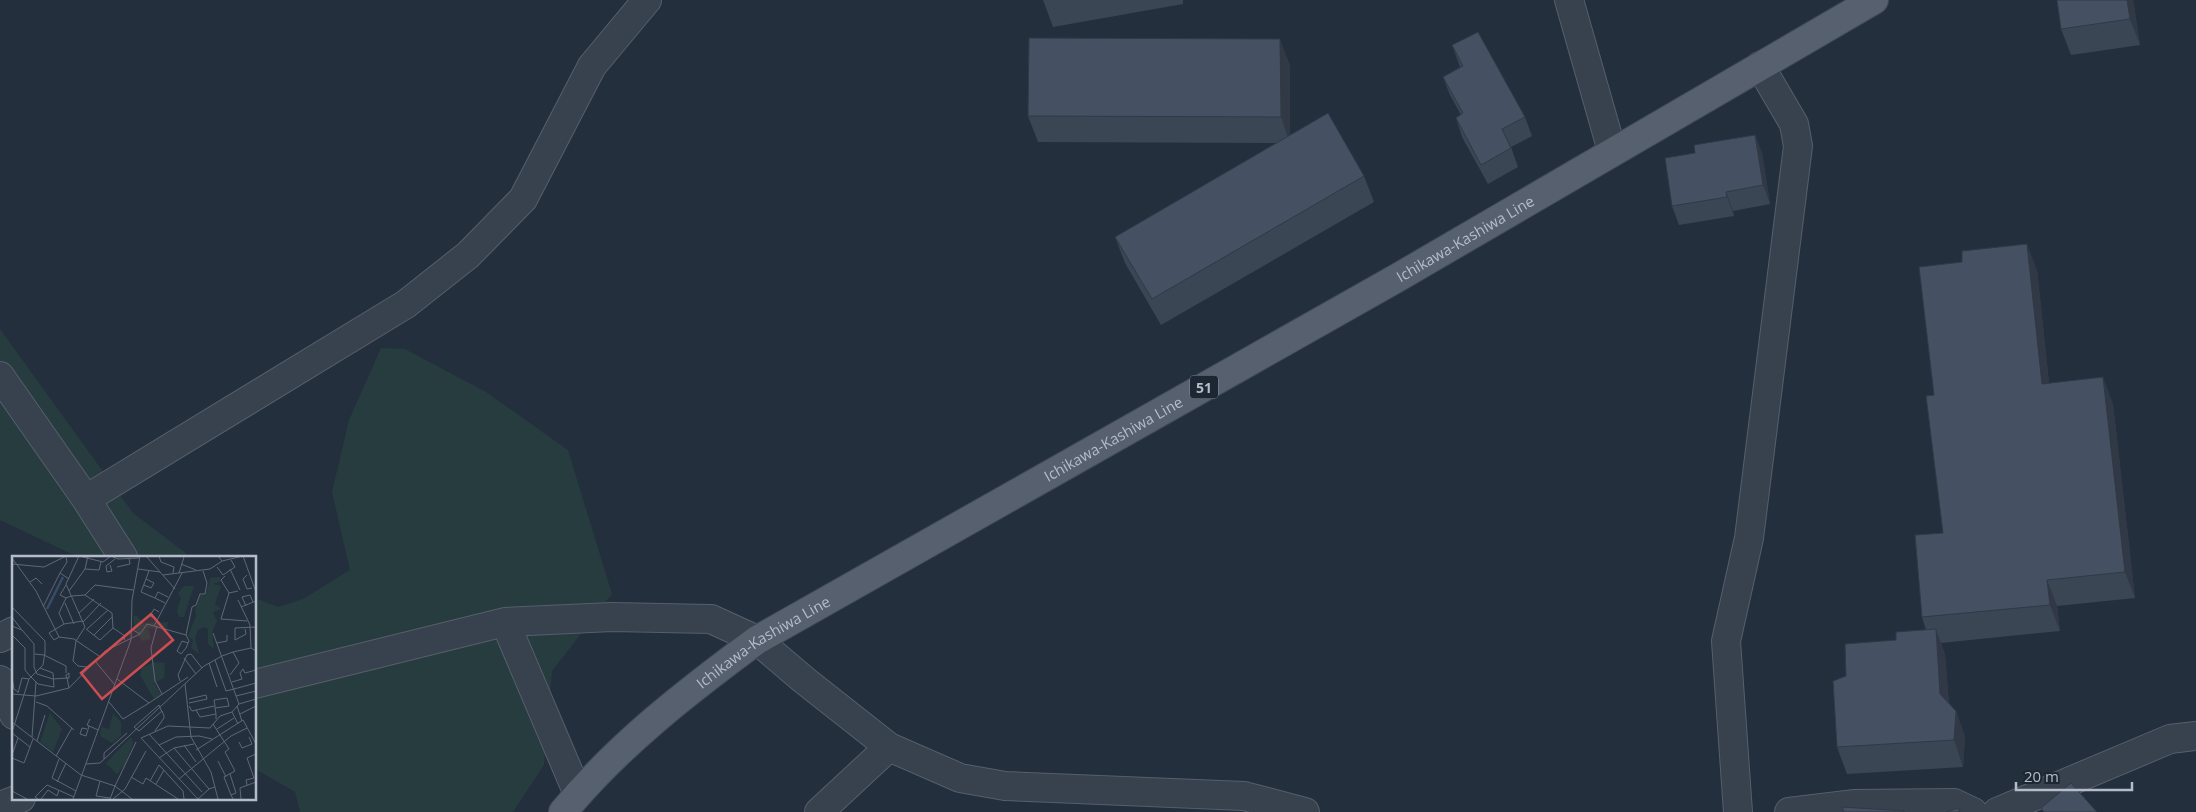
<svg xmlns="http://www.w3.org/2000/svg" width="2196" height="812" font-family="'Open Sans',sans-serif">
<rect width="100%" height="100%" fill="#242f3e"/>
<path fill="#263c3f" d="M 0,329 L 133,513 L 191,557 L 78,557 L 0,520 Z
M 381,348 L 405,349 L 486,392 L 568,450 L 612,594 L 552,671 L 544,765 L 513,812 L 300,812 L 295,792 L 255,769 L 255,598 L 278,607 L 303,599 L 350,570 L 332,492 L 349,420 Z"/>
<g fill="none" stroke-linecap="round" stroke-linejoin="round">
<defs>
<path id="street" d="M 1569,0 L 1612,151
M 0,376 L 86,499 L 123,557
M 86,499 L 406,304 L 468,255 L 523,199 L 592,66 L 647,0
M 505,622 L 612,617 L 711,619 L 757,640 L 804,680 L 889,747 L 960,778 L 1005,786 L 1244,796 L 1305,812
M 0,638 L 14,631
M 0,680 L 14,715
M 255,684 L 505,622 L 578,794
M 0,806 L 21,798
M 819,812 L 889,747
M 1738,812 L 1726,641 L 1749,538 L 1798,146 L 1794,124 L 1760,66
M 1789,812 L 1855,804 L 1954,803 L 1973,812
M 1997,812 L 2170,739 L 2196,736"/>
<g id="primary">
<path id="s1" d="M 563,812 C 618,745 688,691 757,640 L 1397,278 L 1874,0"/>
</g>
</defs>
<use href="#street" stroke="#565f6c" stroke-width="30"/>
<use href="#primary" stroke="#414a57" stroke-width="30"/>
<use href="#street" stroke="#38414e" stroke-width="28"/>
<use href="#primary" stroke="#56606e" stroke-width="28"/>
</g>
<path fill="#3b4654" d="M 1043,0 L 1183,0 L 1183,4 L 1053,27 Z
M 2057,0 L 2133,0 L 2140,45 L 2071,55 L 2061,29 Z
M 1452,45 L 1525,117 L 1532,136 L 1511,147 L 1518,167 L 1488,184 L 1462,137 L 1456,118 L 1461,115 L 1450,95 L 1443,77 L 1460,67 Z
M 1290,65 L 1290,135 L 1364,176 L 1374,202 L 1161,325 L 1125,263 L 1115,237 L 1276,143 L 1038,142 L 1028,116 Z
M 1755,135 L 1762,153 L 1770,204 L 1733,211 L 1734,216 L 1679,225 L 1672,206 L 1695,153 Z
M 2037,270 L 2049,383 L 2113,404 L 2135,598 L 2057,606 L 2060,631 L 1941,643 L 1945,655 L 1949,703 L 1956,711 L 1965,737 L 1963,767 L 1847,774 L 1837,747 L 1846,676 L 1896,640 L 1926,630 L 1922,617 L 1943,533 L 1934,395 Z"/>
<path fill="#303945" d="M 2127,0 L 2133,0 L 2140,45 L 2130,19 Z
M 1280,39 L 1290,65 L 1290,144 L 1281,117 Z
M 1755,135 L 1762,153 L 1770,204 L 1763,185 Z
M 1726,192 L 1733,211 L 1734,216 L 1727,197 Z
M 2027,244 L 2037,270 L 2052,410 L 2042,384 Z
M 2103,377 L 2113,404 L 2135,598 L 2125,572 Z
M 2047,580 L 2057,606 L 2060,631 L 2050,605 Z
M 1936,629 L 1945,655 L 1950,720 L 1940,694 Z
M 1956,711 L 1965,737 L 1963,767 L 1954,740 Z"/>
<path fill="#455162" stroke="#303945" d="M 2057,0 L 2127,0 L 2130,19 L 2061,29 Z
M 1478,32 L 1525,117 L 1502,129 L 1511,148 L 1481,165 L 1456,118 L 1463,113 L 1443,77 L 1463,66 L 1452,45 Z
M 1029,38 L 1280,39 L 1281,117 L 1028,116 Z
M 1328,113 L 1364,176 L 1152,299 L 1115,237 Z
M 1755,135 L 1763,185 L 1726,192 L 1727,197 L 1672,206 L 1665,158 L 1695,153 L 1694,145 Z
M 2027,244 L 2042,384 L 2103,377 L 2125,572 L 2047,580 L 2050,605 L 1922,617 L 1915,535 L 1943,533 L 1926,396 L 1934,395 L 1919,267 L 1962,262 L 1962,251 Z
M 1936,629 L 1940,694 L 1956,711 L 1954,740 L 1837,747 L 1833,681 L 1846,676 L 1845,644 L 1896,640 L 1896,632 Z
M 2071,783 L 2097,812 L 2044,812 L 2041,808 Z
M 1842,807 L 1904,811 L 1904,812 L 1844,812 Z
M 1958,808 L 1960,812 L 1946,812 Z"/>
<g text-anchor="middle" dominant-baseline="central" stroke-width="4" stroke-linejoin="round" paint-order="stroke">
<rect fill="#1d2633" stroke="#878f9c" stroke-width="1" x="1190" y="375.5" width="28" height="23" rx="4"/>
<g font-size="14" font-weight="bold" fill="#b4bcc9">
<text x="1204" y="387">51</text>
</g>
<g font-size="15" fill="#b4bcc9" stroke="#1d2633">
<text stroke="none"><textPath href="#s1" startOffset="1074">Ichikawa-Kashiwa Line</textPath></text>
<text stroke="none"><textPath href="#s1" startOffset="669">Ichikawa-Kashiwa Line</textPath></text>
<text stroke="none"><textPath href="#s1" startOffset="264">Ichikawa-Kashiwa Line</textPath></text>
</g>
</g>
<g transform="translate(12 556)">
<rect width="244" height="244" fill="#242f3e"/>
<path d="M 208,21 L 209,25 L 201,28 L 209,30 L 203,48 L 209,53 L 201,56 L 205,65 L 200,76 L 202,93 L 196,88 L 196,73 L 192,71 L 186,74 L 183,82 L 187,98 L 179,92 L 181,84 L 176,80 L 184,60 L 183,53 L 188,39 L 193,40 L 195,35 L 198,22 ZM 172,30 L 182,30 L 172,61 L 167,61 L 165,55 L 169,42 L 166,37 ZM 125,59 L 130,67 L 156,66 L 155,72 L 154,74 L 136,72 L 139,83 L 130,85 L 123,74 L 121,61 ZM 142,106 L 153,107 L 152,122 L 142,127 L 149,139 L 142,143 L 128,119 L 130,112 ZM 38,157 L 50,173 L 41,196 L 28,186 ZM 101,158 L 109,166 L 109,180 L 100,187 L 88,180 L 89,171 L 97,173 ZM 119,181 L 121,187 L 113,209 L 105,218 L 94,207 Z" fill="#263c3f"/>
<path fill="none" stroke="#394c67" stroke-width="2.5" d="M 35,53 L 51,21"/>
<path fill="none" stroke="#5e6776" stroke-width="1" d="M 99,0 L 106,3 L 127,2M 134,0 L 163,33M 147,0 L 149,6 L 162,11 L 161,17M 231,0 L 244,36M 54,1 L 55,6 L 48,17 L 57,23M 0,2 L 24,35 L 47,81 L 62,83 L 87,100M 210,5 L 231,0M 0,8 L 32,11 L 54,0M 169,8 L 184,14M 98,9 L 100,15 L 95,16 L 94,10 L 103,3M 105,11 L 118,8 L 117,2M 205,11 L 211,19 L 223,11 L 219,4M 73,13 L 87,14 L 89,6M 126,13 L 148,16M 218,13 L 228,34M 137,15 L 129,36 L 143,42M 167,17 L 172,1M 151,19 L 198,13 L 210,5 L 206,0M 235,19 L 231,23 L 235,33 L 240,32M 213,20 L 209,24 L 217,37M 18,26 L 24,22 L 30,28M 54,29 L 48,39 L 54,42M 132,29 L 139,32 L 142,27 L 134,23M 57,35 L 73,13 L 76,0M 226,35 L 217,37 L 209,63 L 235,65M 73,39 L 83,29 L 121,34M 59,40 L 54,42 L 47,57 L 52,68 L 71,65M 60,40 L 73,39 L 100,57 L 101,72 L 88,84 L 74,73M 226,44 L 238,69 L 239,92 L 244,95M 53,47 L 62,68M 153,47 L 143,42 L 146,36 L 156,41M 234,50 L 230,41 L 238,39 L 241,46M 0,51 L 33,85 L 33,96 L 31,109 L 17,123 L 0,176M 31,51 L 48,17M 229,51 L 244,45M 67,57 L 82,43M 0,61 L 9,73M 144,63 L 138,60 L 142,53 L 147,56M 71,66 L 89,47M 0,70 L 10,74 L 22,88 L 22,111 L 25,118 L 41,123 L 55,122 L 57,122 L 57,117 L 54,119 L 54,120 L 55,122 L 57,132M 142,70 L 170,17M 145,70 L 139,92 L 143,125 L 150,138M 101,72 L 113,80 L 112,84M 75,73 L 96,54M 233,73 L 234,78 L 223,84 L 223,72 L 244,71M 121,74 L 128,78 L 135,68 L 174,79M 201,77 L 227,148 L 220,156 L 226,168M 0,79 L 13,92 L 13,114 L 18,120 L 26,128 L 42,131M 82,79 L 100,61M 47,81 L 42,84 L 37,77 L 52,68M 176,87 L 170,85 L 165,95 L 169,98 L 174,92 L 176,87 L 177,85 L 174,79 L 180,51 L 184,49 L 188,38 L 193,38 L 195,27 L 191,15M 205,87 L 215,85 L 215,79M 221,96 L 239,92M 23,98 L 32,99 L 54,110 L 54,117M 210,100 L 221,96 L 227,107 L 218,119M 172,102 L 184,118M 203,104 L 214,135 L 222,133M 83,105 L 103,129M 197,107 L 205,131M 75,111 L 66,110 L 61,105 L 64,85 L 73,71 L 54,28 L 67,0 L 91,6 L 99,0M 28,112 L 41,117 L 42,131M 0,121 L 2,133 L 6,136M 105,123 L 137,147 L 176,121M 168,125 L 166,119 L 175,99 L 179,98 L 190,112M 220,126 L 230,123 L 228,117 L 231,113 L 233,117 L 244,114M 173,128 L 179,181 L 199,216 L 206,243M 222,133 L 244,127M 6,137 L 10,122 L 17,123M 0,138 L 24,140 L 57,132 L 93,95 L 128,78M 224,140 L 244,135M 177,143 L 194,139 L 195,143 L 177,147M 24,146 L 35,150 L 62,174M 97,146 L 111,163 L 137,147M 227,148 L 244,143M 177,150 L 180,155 L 202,150M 225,150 L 230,165M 203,152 L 217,150 L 215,142 L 202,144 L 203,150 L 203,152 L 204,158 L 204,163M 184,154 L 188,161 L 204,158M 228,158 L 244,150M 78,163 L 75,169 L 86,174M 0,166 L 69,219 L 103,230 L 98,243M 201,168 L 217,193 L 213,196 L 223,215 L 212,221 L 219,239M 75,173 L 70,172 L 68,178 L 74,180 L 77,170M 205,173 L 222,162M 143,175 L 152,162 L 152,160 L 150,155 L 149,154 L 147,149 L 122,171 L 127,175 L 150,155M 0,177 L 18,191M 137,178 L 190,236M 20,181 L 24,126M 25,185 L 33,159M 227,186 L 230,192 L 240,188 L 237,181M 147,189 L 164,181 L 187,180 L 200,183M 172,189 L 184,206M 162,192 L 197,233 L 203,231M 184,194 L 231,164 L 244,188M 0,199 L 6,182M 44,200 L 60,172M 0,202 L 12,207 L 21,183M 147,202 L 162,192 L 182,188M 47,203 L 40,222 L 64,235M 92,203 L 92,197 L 115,177M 206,205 L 214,221M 74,208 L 88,207 L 192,110 L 210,100M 218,218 L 224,237 L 219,239 L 221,243M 119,221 L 131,228 L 134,222 L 166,243M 167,223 L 219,180 L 235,172M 88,225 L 84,240 L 98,242M 138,225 L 147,209 L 171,235 L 172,243M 45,226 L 54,207M 144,228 L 152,214M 235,229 L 234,224 L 242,222 L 235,202 L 244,198M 197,233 L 186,243 L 129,182 L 156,170 L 198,172 L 208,160 L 220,156M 0,235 L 15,243M 26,243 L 23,241 L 35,229 L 62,241M 29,243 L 36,234 L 45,240 L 47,234M 61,243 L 119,84 L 120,44 L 128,0M 101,243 L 113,233 L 134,195M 120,243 L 103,230 L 124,186M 229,243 L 228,232 L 244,226"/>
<path fill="#ce4d50" fill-opacity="0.15" stroke="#ce4d50" stroke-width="2.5" d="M 139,58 L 161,84 L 90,143 L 69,117 Z"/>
<rect width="244" height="244" fill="none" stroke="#b4bcc9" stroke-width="2.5"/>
</g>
<path d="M2016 782v8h116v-8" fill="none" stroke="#b4bcc9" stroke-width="2.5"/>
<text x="2024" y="782" font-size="15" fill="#b4bcc9" stroke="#1d2633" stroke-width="4" paint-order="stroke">20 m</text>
</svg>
